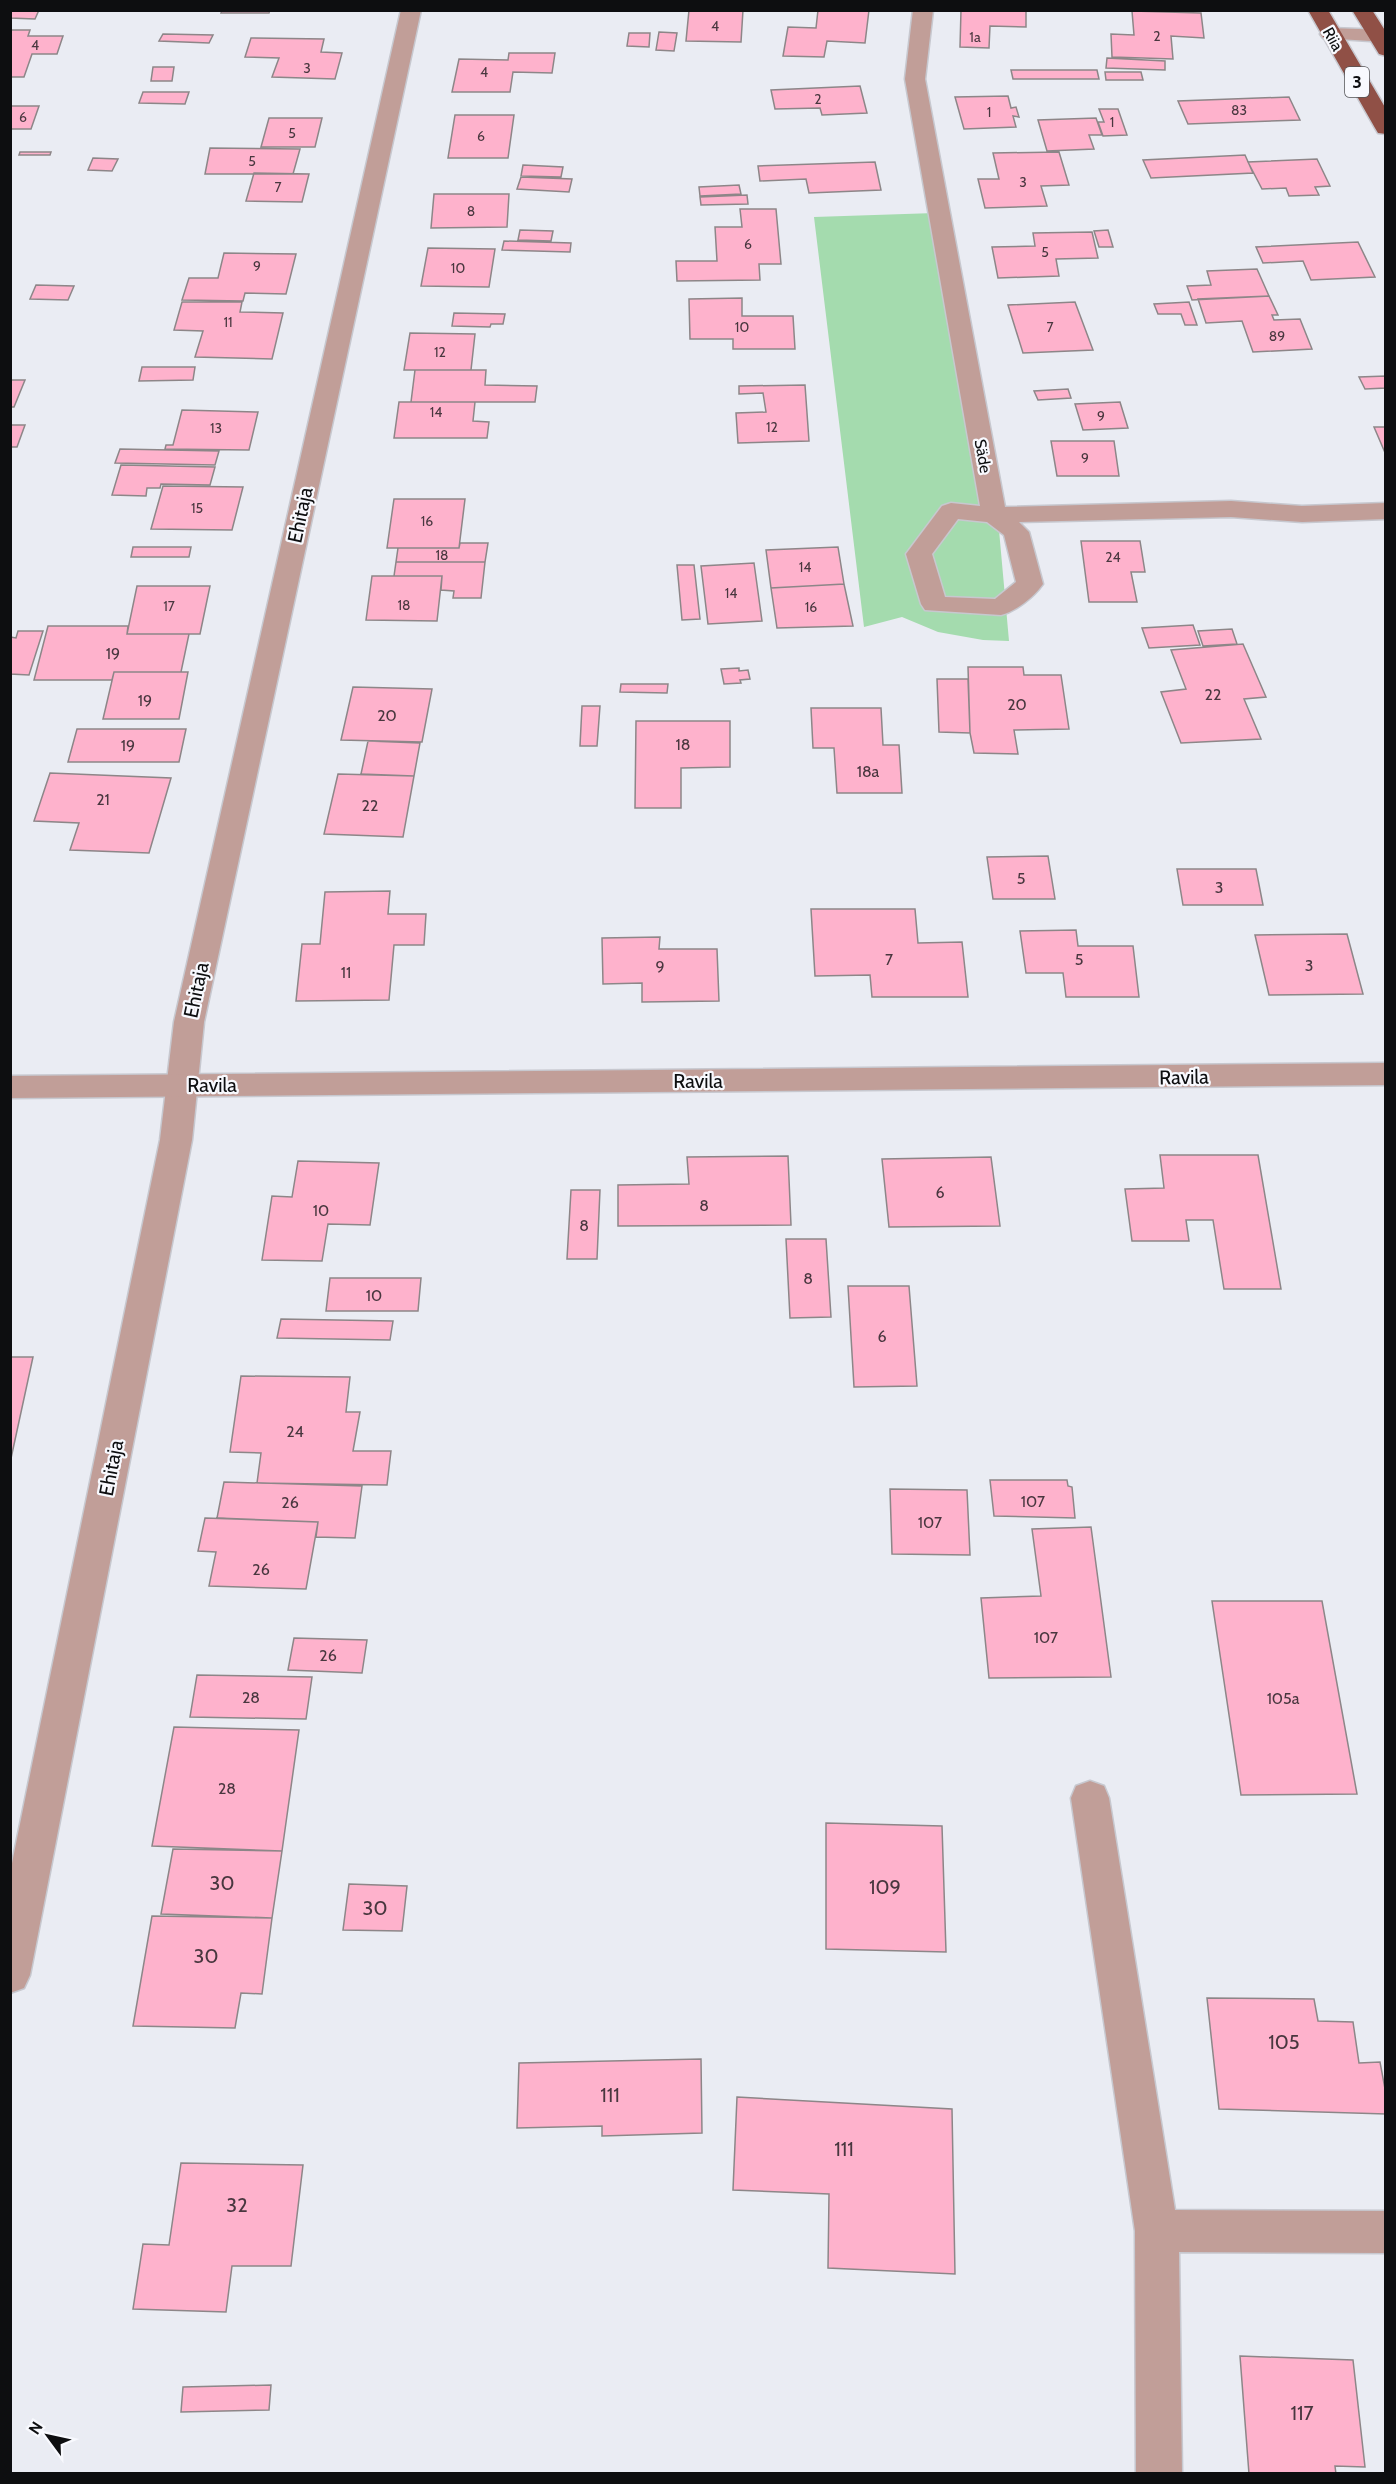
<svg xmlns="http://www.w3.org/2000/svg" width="1396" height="2484" font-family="Cabin,sans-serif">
<rect width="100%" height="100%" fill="#eaecf3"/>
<path fill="#a4dbae" d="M 935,213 L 998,519 L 1009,641 L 983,640 L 938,632 L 902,617 L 864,627 L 814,217 Z"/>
<path fill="#feb2cc" stroke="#8d8688" stroke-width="1.5" d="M 10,10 L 39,10 L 35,19 L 10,18 Z
M 222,10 L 270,10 L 269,13 L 221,13 Z
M 689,10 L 743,10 L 741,42 L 686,41 Z
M 818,10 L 869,10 L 865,43 L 827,41 L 824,57 L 783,56 L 788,27 L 816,28 Z
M 961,10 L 1026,10 L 1026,27 L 990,26 L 989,48 L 960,47 Z
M 1132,11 L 1201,13 L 1204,38 L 1171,36 L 1173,59 L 1112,57 L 1111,34 L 1134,35 Z
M 10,30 L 30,30 L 28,36 L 63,36 L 57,54 L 32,54 L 24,77 L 10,77 Z
M 659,32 L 677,33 L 674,51 L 656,50 Z
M 629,33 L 650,33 L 649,47 L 627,46 Z
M 163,34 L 213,35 L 209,43 L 159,41 Z
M 251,38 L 324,39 L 321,52 L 342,53 L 335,79 L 272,77 L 279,58 L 245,57 Z
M 509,53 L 555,53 L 552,73 L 513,72 L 510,92 L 452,92 L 459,59 L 508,60 Z
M 1107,58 L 1165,61 L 1165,70 L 1106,68 Z
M 153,67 L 174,67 L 172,81 L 151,81 Z
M 1011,70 L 1097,70 L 1099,79 L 1013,79 Z
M 1105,72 L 1141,72 L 1143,80 L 1106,80 Z
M 860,86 L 867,113 L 822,115 L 820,108 L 775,109 L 771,90 Z
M 143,92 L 189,92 L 185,104 L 139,103 Z
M 1008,96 L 1011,108 L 1016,107 L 1019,117 L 1013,116 L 1016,127 L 964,129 L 955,97 Z
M 1289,97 L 1300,120 L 1188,124 L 1178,101 Z
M 10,106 L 39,106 L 31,129 L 10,129 Z
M 1099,109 L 1118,109 L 1127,135 L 1103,136 L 1098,122 L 1104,122 Z
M 455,115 L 514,115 L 508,158 L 448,158 Z
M 269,118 L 322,118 L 315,147 L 261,147 Z
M 1096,118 L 1102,135 L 1089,135 L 1094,149 L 1047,151 L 1038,120 Z
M 210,148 L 300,149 L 293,174 L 205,174 Z
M 20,152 L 51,152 L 50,155 L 19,155 Z
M 1059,152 L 1069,185 L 1041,186 L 1047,206 L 985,208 L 978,179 L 999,179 L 993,153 Z
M 1245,155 L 1253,173 L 1151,178 L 1143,160 Z
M 93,158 L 118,159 L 112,171 L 88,170 Z
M 1317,159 L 1330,186 L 1315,187 L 1319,195 L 1289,196 L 1286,188 L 1262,189 L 1248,162 Z
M 875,162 L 881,190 L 809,193 L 806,179 L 760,181 L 758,166 Z
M 523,165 L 563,167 L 561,177 L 521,176 Z
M 254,173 L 309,174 L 302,202 L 246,201 Z
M 521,177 L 572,179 L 569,192 L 517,189 Z
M 739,185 L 741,194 L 700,196 L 699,187 Z
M 434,194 L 509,194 L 507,227 L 431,228 Z
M 747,195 L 748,204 L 701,205 L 700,197 Z
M 740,209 L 776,209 L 781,264 L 759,264 L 760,280 L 677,281 L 676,261 L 717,261 L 715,227 L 742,227 Z
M 520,230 L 553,231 L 551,241 L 518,240 Z
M 1108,230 L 1113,247 L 1099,247 L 1094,231 Z
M 1092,232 L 1098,258 L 1056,259 L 1059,276 L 998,278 L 992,247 L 1035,246 L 1033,233 Z
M 504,241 L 571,243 L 570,252 L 502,250 Z
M 1358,242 L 1375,277 L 1311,280 L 1303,261 L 1263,263 L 1256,247 Z
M 428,248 L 495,249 L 489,287 L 421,286 Z
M 224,253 L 296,254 L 286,294 L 245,293 L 243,301 L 182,300 L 189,278 L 218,278 Z
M 1257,269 L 1269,296 L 1192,300 L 1187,286 L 1211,285 L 1207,271 Z
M 36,285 L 74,286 L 68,300 L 30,299 Z
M 1269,296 L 1278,315 L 1272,315 L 1274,320 L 1300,319 L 1312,349 L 1253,352 L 1242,321 L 1206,323 L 1198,299 Z
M 742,298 L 742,316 L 793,316 L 795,349 L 733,349 L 733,339 L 690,339 L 689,299 Z
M 182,302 L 242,302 L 240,312 L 283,313 L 272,359 L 195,357 L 203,331 L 174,330 Z
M 1075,302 L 1093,350 L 1023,353 L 1008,305 Z
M 1189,302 L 1197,325 L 1185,325 L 1181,314 L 1158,314 L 1154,304 Z
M 454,313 L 505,314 L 503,324 L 491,324 L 490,327 L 452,326 Z
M 410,333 L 475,334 L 471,370 L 404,370 Z
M 142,367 L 195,367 L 193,380 L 139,381 Z
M 415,370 L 486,370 L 485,385 L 537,386 L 535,402 L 411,402 Z
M 1386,376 L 1386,388 L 1365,389 L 1359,377 Z
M 10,380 L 25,380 L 14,407 L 10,407 Z
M 805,385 L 809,441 L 738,443 L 736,413 L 766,412 L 763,393 L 739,394 L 739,386 Z
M 1068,389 L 1071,398 L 1038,400 L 1034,391 Z
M 399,402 L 475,402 L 473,421 L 489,422 L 487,438 L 394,438 Z
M 1120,402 L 1128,428 L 1083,430 L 1075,404 Z
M 182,410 L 258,412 L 249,450 L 165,449 L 166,445 L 173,445 Z
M 10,425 L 25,425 L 17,447 L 10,447 Z
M 1374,427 L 1386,427 L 1386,455 Z
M 1051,441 L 1114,441 L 1119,476 L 1057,476 Z
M 120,449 L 219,451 L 215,465 L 115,463 Z
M 121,465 L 215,467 L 210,485 L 161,484 L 160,488 L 147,488 L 146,496 L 112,495 Z
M 163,486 L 243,487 L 232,530 L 151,529 Z
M 394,499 L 465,499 L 459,548 L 387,548 Z
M 1081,541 L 1140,541 L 1145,572 L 1131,572 L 1137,602 L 1089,602 Z
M 460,543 L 488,543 L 485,562 L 396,562 L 398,548 L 459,548 Z
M 133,547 L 191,547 L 189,557 L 131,557 Z
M 838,547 L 844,584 L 771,588 L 766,550 Z
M 396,562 L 485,562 L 481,598 L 453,598 L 454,591 L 441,590 L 442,576 L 394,576 Z
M 754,563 L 762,621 L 708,624 L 701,566 Z
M 677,565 L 694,565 L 700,619 L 682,620 Z
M 372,576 L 442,576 L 437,621 L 366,620 Z
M 844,584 L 853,626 L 777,628 L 771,588 Z
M 137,586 L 210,586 L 200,634 L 127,634 Z
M 1193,625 L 1200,645 L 1149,648 L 1142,628 Z
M 48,626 L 128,626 L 127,634 L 189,634 L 181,672 L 114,672 L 112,680 L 34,680 Z
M 1232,629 L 1237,644 L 1203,646 L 1198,631 Z
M 18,631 L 43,631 L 29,675 L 10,674 L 10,637 L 16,638 Z
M 1243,644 L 1266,697 L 1244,699 L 1261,739 L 1181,743 L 1161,692 L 1186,689 L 1171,650 Z
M 968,667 L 1023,667 L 1024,675 L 1061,675 L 1069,729 L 1014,730 L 1018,754 L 974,753 L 970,733 Z
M 739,668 L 739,671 L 748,670 L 750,679 L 740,680 L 741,683 L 724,684 L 721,669 Z
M 114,672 L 188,672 L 179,719 L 103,719 Z
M 937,679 L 968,679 L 970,733 L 939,732 Z
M 621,684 L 668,684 L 667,693 L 620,692 Z
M 353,687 L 432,689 L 422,742 L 341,740 Z
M 582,706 L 600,706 L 597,746 L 580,746 Z
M 811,708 L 881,708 L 883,745 L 899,745 L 902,793 L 837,793 L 834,748 L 813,748 Z
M 636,721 L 730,721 L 730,767 L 681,768 L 681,808 L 635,808 Z
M 77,729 L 186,729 L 179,762 L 68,762 Z
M 368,741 L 420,743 L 414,776 L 361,774 Z
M 50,773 L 171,778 L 149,853 L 70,850 L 79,823 L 34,821 Z
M 338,774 L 414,776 L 403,837 L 324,834 Z
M 1048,856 L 1055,899 L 993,899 L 987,857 Z
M 1177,869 L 1256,869 L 1263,905 L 1183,905 Z
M 390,891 L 388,914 L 426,914 L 424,945 L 394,945 L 389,1000 L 296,1001 L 302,944 L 320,944 L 325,892 Z
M 811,909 L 915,909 L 918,943 L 962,942 L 968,997 L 872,997 L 870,975 L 815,976 Z
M 1076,930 L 1078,946 L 1133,946 L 1139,997 L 1066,997 L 1063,973 L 1026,973 L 1020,931 Z
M 1347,934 L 1363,994 L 1269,995 L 1255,935 Z
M 660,937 L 659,949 L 717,949 L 719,1001 L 642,1002 L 642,983 L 603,984 L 602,938 Z
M 1160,1155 L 1258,1155 L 1281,1289 L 1224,1289 L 1213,1220 L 1186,1220 L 1189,1241 L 1132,1241 L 1125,1189 L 1164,1188 Z
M 788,1156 L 791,1225 L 618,1226 L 618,1185 L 689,1184 L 687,1157 Z
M 991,1157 L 1000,1226 L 889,1227 L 882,1159 Z
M 298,1161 L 379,1163 L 370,1225 L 328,1224 L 322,1261 L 262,1260 L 272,1196 L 292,1197 Z
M 571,1190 L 600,1190 L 597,1259 L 567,1259 Z
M 786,1239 L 826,1239 L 831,1317 L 790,1318 Z
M 330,1278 L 421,1278 L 418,1311 L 326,1311 Z
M 848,1286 L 909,1286 L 917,1386 L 854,1387 Z
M 281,1319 L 393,1321 L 390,1340 L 277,1338 Z
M 10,1357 L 33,1357 L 10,1463 Z
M 241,1376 L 350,1377 L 346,1412 L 360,1412 L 353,1451 L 391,1451 L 387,1485 L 257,1483 L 261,1453 L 230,1452 Z
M 990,1480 L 1067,1480 L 1068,1486 L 1072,1487 L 1075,1518 L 994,1516 Z
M 224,1482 L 362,1486 L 355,1538 L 316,1537 L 318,1522 L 217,1518 Z
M 890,1489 L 967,1490 L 970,1555 L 892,1554 Z
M 205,1518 L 318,1522 L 306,1589 L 209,1586 L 216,1552 L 198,1551 Z
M 1091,1527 L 1111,1677 L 989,1678 L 981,1598 L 1041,1596 L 1032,1529 Z
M 1212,1601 L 1322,1601 L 1357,1794 L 1241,1795 Z
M 294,1638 L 367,1640 L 362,1673 L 288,1670 Z
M 197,1675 L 312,1677 L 306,1719 L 190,1717 Z
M 174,1727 L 299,1730 L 282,1851 L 152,1846 Z
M 826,1823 L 942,1826 L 946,1952 L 826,1949 Z
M 173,1849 L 282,1851 L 272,1918 L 161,1914 Z
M 349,1884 L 407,1886 L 402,1931 L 343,1930 Z
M 152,1916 L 272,1918 L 262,1994 L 241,1993 L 235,2028 L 133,2026 Z
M 1207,1998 L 1314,1999 L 1318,2021 L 1353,2022 L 1359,2063 L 1380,2062 L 1386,2094 L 1386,2114 L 1219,2109 Z
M 701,2059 L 702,2133 L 602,2136 L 602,2126 L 517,2128 L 519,2063 Z
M 737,2097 L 952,2109 L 955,2274 L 828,2268 L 829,2194 L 733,2190 Z
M 181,2163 L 303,2165 L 291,2266 L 232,2266 L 226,2312 L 133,2309 L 143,2244 L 169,2245 Z
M 1240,2356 L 1353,2360 L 1365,2467 L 1335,2466 L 1336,2474 L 1249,2474 Z
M 271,2385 L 269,2410 L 181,2412 L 183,2387 Z"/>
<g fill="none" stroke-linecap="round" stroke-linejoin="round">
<defs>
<path id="service" d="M 1090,1781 L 1104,1786 L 1109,1798 L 1175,2210 L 1386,2211 L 1386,2253 L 1179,2252 L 1182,2474 L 1136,2474 L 1135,2231 L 1071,1798 L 1076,1786 Z"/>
<path id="minor" d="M 401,10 L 421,10 L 204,1022 L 192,1140 L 30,1975 L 24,1988 L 10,1993 L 10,1873 L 160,1140 L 174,1022 Z
M 913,10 L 933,10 L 925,79 L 1005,507 L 1231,501 L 1302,506 L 1386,503 L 1386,519 L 1302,522 L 1231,517 L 1019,522 L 1029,532 L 1043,584 C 1034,597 1016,611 1001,615 L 925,610 L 921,604 L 906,554 L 942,506 L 951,503 L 980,506 L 905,79 ZM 958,519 L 987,522 L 1004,535 L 1016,582 L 995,599 L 945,597 L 932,554 Z
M 1330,28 L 1386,30 L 1386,42 L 1323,38 L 1320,34 L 1323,30 Z"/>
<path id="tertiary" d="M 1386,1063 L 1386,1085 L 10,1098 L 10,1076 Z"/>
<path id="trunk" d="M 1308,10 L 1328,10 L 1386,109 L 1386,134 L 1378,133 L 1375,128 Z
M 1352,10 L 1372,10 L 1386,32 L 1386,56 L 1379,54 Z"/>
</defs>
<use href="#service" stroke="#c7c8cf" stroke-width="3"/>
<use href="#minor" stroke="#c7c8cf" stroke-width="3"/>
<use href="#tertiary" stroke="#c7c8cf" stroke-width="3"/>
<use href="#trunk" stroke="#c7c8cf" stroke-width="3"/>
<use href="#service" fill="#c19e98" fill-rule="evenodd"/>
<use href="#minor" fill="#c19e98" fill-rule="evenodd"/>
<use href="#tertiary" fill="#c19e98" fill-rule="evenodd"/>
<use href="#trunk" fill="#905046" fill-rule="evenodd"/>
</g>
<g text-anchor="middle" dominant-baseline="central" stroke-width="4.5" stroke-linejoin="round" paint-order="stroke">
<g font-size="14" fill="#49373f">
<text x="715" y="26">4</text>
<text x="1157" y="36">2</text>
<text x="975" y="37">1a</text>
<text x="35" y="45">4</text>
<text x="307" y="68">3</text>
<text x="484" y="72">4</text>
<text x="818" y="99">2</text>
<text x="1239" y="110">83</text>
<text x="989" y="112">1</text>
<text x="23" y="117">6</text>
<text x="1112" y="122">1</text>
<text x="292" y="133">5</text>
<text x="481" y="136">6</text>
<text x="252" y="161">5</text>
<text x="1023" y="182">3</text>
<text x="278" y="187">7</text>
<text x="471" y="211">8</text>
<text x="748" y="244">6</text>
<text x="1045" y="252">5</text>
<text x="257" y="266">9</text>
<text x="458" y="268">10</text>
<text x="228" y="322">11</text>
<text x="742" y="327">10</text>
<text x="1050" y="327">7</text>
<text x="1277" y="336">89</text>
<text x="440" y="352">12</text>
<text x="436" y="412">14</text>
<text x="1101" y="416">9</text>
<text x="772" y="427">12</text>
<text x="216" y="428">13</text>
<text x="1085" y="458">9</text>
<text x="197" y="508">15</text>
<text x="427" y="521">16</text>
<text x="442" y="555">18</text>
<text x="1113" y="557">24</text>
<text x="805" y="567">14</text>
<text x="731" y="593">14</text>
<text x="404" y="605">18</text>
<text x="169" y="606">17</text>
<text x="811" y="607">16</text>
</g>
<g font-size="16" fill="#0d0e10" stroke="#f8f9fe">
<text transform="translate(1333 39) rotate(61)">Riia</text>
<text transform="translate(983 456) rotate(80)">Säde</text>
</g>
<g font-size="16" fill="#49373f">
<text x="113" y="653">19</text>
<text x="1213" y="694">22</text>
<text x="145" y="700">19</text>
<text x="1017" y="704">20</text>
<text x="387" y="715">20</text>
<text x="683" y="744">18</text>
<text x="128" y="745">19</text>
<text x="868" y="771">18a</text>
<text x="103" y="799">21</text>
<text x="370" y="805">22</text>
<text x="1021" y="878">5</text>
<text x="1219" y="887">3</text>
<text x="889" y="959">7</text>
<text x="1079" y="959">5</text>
<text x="1309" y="965">3</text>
<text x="660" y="966">9</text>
<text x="346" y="972">11</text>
<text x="940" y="1192">6</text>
<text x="704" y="1205">8</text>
<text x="321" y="1210">10</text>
<text x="584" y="1225">8</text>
<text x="808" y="1278">8</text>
<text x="374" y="1295">10</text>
<text x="882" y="1336">6</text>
<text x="295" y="1431">24</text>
<text x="1033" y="1501">107</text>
<text x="290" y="1502">26</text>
<text x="930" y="1522">107</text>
<text x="261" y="1569">26</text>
<text x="1046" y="1637">107</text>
<text x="328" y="1655">26</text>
<text x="251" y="1697">28</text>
<text x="1283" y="1698">105a</text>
<text x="227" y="1788">28</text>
</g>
<rect fill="#f8f9fe" stroke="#545457" stroke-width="1.5" x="1345" y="67" width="24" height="30" rx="4.5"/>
<g font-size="18" font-weight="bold" fill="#0d0e10">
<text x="1357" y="82">3</text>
</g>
<g font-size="20" fill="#0d0e10" stroke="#f8f9fe">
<text transform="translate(300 515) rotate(-78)">Ehitaja</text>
<text transform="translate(196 990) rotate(-78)">Ehitaja</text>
<text transform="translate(1184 1077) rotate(-1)">Ravila</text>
<text x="698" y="1081">Ravila</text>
<text x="212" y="1085">Ravila</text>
<text transform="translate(111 1468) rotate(-79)">Ehitaja</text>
</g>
<g font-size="20" fill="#49373f">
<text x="222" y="1883">30</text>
<text x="885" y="1887">109</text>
<text x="375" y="1908">30</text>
<text x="206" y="1956">30</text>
<text x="1284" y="2042">105</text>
<text x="610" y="2095">111</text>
<text x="844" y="2149">111</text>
<text x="237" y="2205">32</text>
<text x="1302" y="2413">117</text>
</g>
</g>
<rect width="1396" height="2484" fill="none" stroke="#0d0e10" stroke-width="24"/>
<g transform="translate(48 2436) rotate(303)" stroke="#f8f9fe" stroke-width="4.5" paint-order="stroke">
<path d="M0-4.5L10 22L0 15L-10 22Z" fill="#0d0e10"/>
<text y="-9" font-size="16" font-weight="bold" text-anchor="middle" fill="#0d0e10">N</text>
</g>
</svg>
